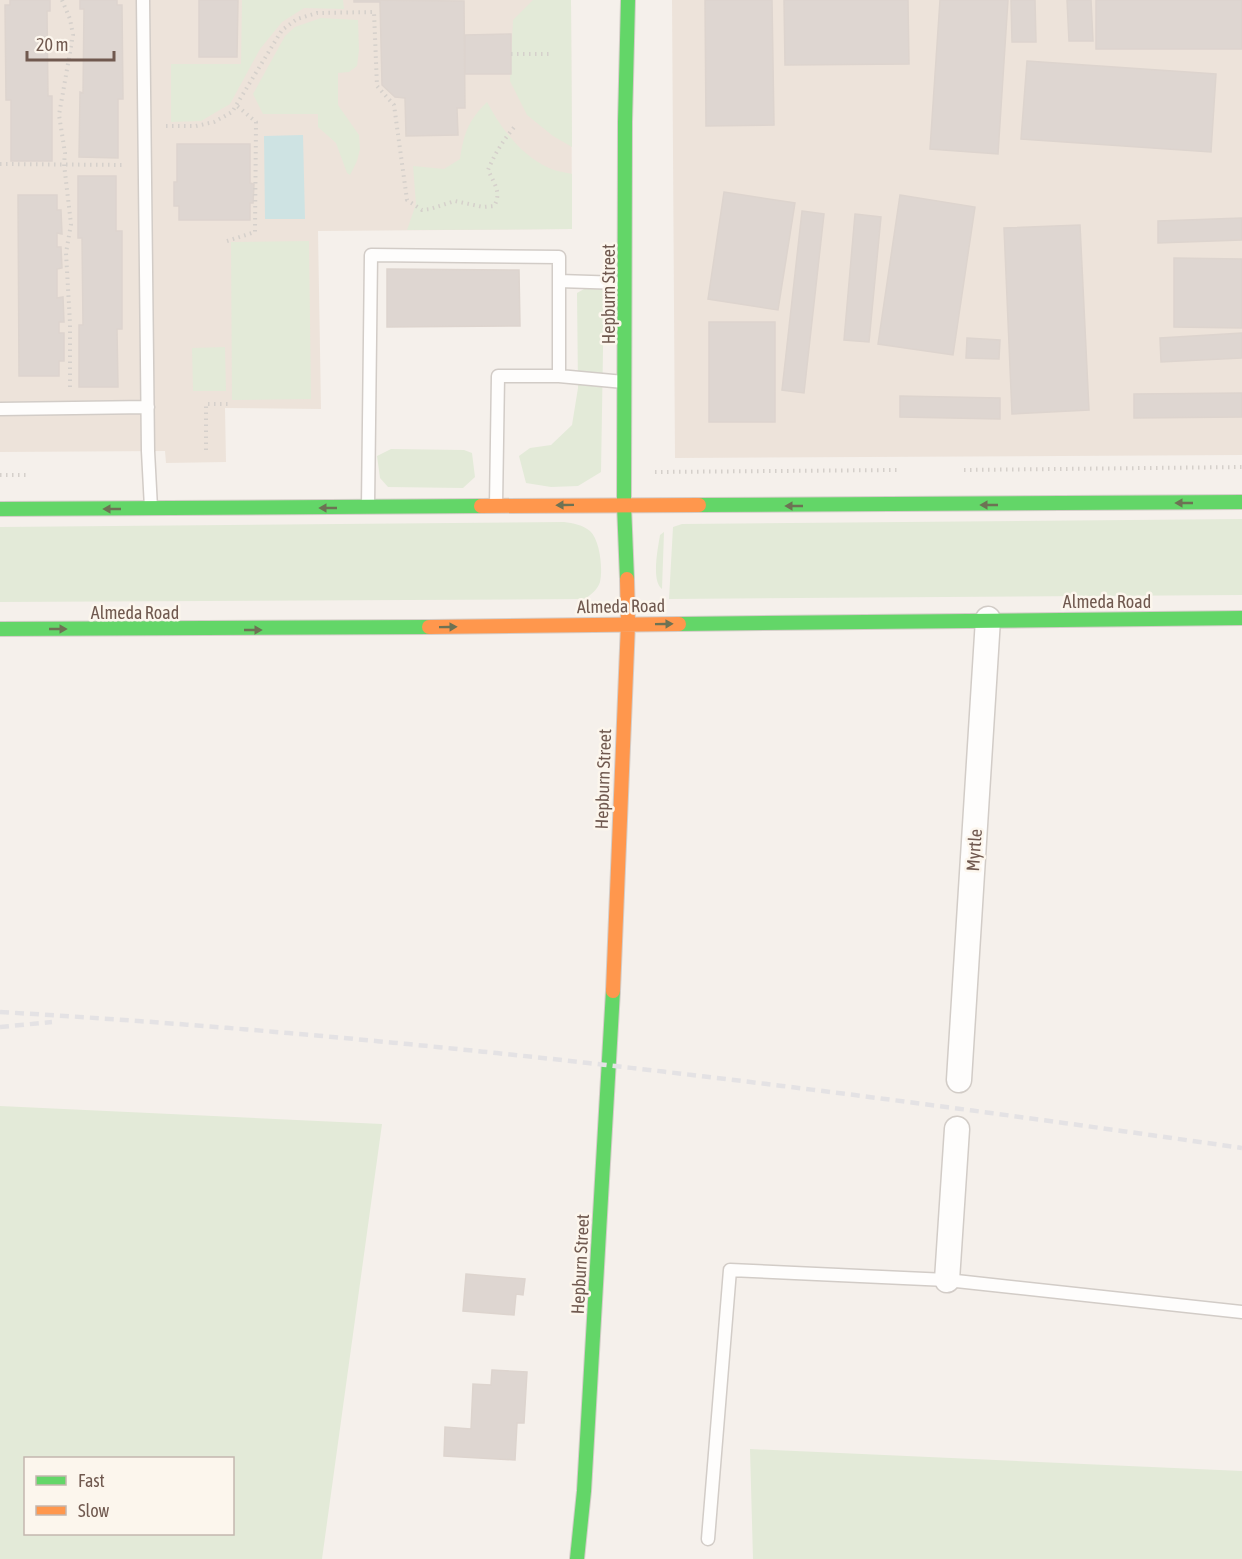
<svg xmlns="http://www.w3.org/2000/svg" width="1242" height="1559" font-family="'Asap Condensed',sans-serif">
<rect width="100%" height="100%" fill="#f5f0eb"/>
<path fill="#ede3da" d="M 0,0 L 571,0 L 572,229 L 318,231 L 321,409 L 225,408 L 226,462 L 166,463 L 165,451 L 0,452 Z
M 672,0 L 1242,0 L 1242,455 L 675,458 Z"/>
<path fill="#e3ead8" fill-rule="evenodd" d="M 242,0 L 343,0 L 344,9 L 304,8 L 282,22 L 260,49 L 230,104 L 201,121 L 171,122 L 171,64 L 241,64 Z
M 533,0 L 571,0 L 572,147 L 553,136 L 527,115 L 510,81 L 513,20 Z
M 321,18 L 358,20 L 359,50 L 357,66 L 349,72 L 338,73 L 338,105 L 359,135 L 360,149 L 357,161 L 350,175 L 347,173 L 336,143 L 318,127 L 318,114 L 263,114 L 253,94 L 285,36 L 295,27 Z
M 487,102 C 501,128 520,155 549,168 C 555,171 564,172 572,174 L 572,229 L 407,230 L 416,204 L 413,166 L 444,169 L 460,159 C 464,133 468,121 487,102 Z
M 309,241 L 311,399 L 232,400 L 231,242 Z
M 596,287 L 604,289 L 601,472 L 578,486 L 551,487 L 526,483 L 519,456 L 530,448 L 551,445 L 572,425 L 578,388 L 577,293 L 584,289 Z
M 225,347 L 226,391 L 193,391 L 192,348 Z
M 391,449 L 464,450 L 472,453 L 475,477 L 463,488 L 388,487 L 380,478 L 377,456 Z
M 1242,519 L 1242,595 L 669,599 L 673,527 L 682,524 Z
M 564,522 C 573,523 583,525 590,531 C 600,540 603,569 600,582 C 598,589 591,595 584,599 L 0,602 L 0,527 Z
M 664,532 L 662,589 C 651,581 658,548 660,535 Z
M 0,1106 L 382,1124 L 322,1559 L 0,1559 ZM 26,1458 L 232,1458 L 232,1534 L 26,1534 Z
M 750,1449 L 1242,1471 L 1242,1559 L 753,1559 Z"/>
<path fill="#cee3e3" d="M 303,135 L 305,219 L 265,219 L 264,136 Z"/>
<path fill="#ded6d1" stroke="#ddd4ce" stroke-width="1.5" d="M 10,0 L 50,0 L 50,11 L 47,11 L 48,96 L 52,96 L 52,161 L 11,161 L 11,100 L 6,100 L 5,5 L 10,5 Z
M 80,0 L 117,0 L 117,5 L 122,5 L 123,99 L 118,99 L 118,158 L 79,157 L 80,92 L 83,93 L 84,9 L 80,9 Z
M 199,0 L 238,0 L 237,57 L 199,57 Z
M 354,0 L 464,1 L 465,108 L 457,108 L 458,135 L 406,136 L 405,98 L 395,97 L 382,85 L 380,2 L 354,2 Z
M 705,0 L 772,0 L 774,125 L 706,126 Z
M 784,0 L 908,0 L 909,64 L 785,65 Z
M 940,0 L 1008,0 L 998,154 L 930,149 Z
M 1011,0 L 1035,0 L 1036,42 L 1012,42 Z
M 1067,0 L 1091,0 L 1093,41 L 1069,41 Z
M 1096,0 L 1242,0 L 1242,49 L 1096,49 Z
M 511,34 L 511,74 L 465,74 L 465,35 Z
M 1027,61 L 1216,74 L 1211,152 L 1021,139 Z
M 177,144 L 250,144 L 250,183 L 254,184 L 253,203 L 250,203 L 250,220 L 179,220 L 179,206 L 174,206 L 174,182 L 177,182 Z
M 78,176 L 116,176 L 116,231 L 122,231 L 122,329 L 117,329 L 118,387 L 79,387 L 79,325 L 83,325 L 82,238 L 78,238 Z
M 724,192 L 795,203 L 778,310 L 708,299 Z
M 18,195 L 57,195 L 57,210 L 61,210 L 62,234 L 57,233 L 57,247 L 61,247 L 62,268 L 57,269 L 57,298 L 63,297 L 64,322 L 59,322 L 59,333 L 64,333 L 64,361 L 59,361 L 59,376 L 19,376 Z
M 900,195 L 975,207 L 953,355 L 878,344 Z
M 802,211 L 824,214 L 804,393 L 782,390 Z
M 855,214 L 881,217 L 869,342 L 844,340 Z
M 1242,218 L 1242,240 L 1158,243 L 1158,221 Z
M 1080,225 L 1089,410 L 1012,414 L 1004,228 Z
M 1174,258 L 1242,259 L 1242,328 L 1174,327 Z
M 387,269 L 519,270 L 520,326 L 387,327 Z
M 709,322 L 775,322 L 775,422 L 709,422 Z
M 1242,333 L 1242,358 L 1161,362 L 1160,338 Z
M 967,338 L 1000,340 L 999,359 L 966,358 Z
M 1242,393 L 1242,417 L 1134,418 L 1134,394 Z
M 900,396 L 1000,398 L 1000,419 L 900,417 Z
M 466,1274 L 525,1279 L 523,1295 L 516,1294 L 514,1315 L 463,1311 Z
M 492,1370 L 527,1372 L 524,1423 L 517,1423 L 515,1460 L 444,1456 L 445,1427 L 471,1429 L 473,1384 L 491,1385 Z"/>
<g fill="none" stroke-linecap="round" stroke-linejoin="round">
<defs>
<path id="lane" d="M 143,0 L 148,451 L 151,508
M 559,376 L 624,382
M 0,409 L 148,407
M 496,505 L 498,376 L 559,376 L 559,281 L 622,283
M 368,506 L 371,255 L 559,257 L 559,281
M 708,1539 L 730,1270 L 947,1280 L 1242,1312"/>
<path id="street" d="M 959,1080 L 988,619
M 947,1280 L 957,1129"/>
<path id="fast" d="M 699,505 L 1242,502
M 0,509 L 481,506
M 627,579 L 624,505 L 625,122 L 628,0
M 679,624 L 1242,618
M 0,629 L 429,627
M 577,1559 L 584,1491 L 613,991"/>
<path id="slow" d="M 481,506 L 699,505
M 429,627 L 679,624
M 613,991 L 628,624 L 627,579"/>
</defs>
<use href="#lane" stroke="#d2ccc7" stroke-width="15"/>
<use href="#street" stroke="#d2ccc7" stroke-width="27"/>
<use href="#fast" stroke="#d4cdc8" stroke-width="16"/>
<use href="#slow" stroke="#d4cdc8" stroke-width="16"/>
<path stroke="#d5d0cb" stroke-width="4" stroke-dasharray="1.5 4.5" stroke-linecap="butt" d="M 62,0 L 70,19 L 73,35 L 59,115 L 65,153 L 64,164 L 71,224 L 66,253 L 70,323 L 70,388
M 511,54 L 551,54
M 166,126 L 196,126 L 214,122 L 232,112 L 282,30 L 297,19 L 317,13 L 374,12 L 377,86 L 394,105 L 407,200 L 422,210 L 430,209 L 455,201 L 483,207 L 494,206 C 502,193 494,183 488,170 C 495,153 504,139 516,125
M 0,164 L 126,165
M 227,241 L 255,232 L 256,122 L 236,105
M 206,450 L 206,404 L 228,404
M 964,470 L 1242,467
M 655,472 L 897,470
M 0,475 L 30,475"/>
<use href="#lane" stroke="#fefdfc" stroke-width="12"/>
<use href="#street" stroke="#fefdfc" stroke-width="24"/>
<use href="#fast" stroke="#63d668" stroke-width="14"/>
<use href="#slow" stroke="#ff974d" stroke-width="14"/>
<path stroke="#e4e2e4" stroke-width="4.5" stroke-dasharray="9 6" stroke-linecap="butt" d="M 0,1012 C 416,1036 830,1089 1242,1148
M 0,1027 L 52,1022"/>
</g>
<defs><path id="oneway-solid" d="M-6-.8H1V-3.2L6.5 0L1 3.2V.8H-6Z" transform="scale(1.5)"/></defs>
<g fill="#6d7254">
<use href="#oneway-solid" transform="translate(1184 503) rotate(180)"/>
<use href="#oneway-solid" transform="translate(565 505) rotate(179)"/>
<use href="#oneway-solid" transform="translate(989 505) rotate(180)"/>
<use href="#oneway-solid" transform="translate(794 506) rotate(-180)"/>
<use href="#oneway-solid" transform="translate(328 508) rotate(180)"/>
<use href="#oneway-solid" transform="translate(112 509) rotate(-180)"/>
<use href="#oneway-solid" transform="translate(664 624) rotate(-1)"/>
<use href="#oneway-solid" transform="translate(448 627) rotate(-1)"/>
<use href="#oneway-solid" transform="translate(58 629)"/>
<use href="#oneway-solid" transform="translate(253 630)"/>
</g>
<g text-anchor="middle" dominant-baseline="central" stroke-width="5" stroke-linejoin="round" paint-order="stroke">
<g font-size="18" fill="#70594f" stroke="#fcf6ed">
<text transform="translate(608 294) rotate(-90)">Hepburn Street</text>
<text x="1107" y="601">Almeda Road</text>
<text transform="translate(621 606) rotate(-1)">Almeda Road</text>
<text x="135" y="612">Almeda Road</text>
<text transform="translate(603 779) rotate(-88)">Hepburn Street</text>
<text transform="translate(974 850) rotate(-86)">Myrtle</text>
<text transform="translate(580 1264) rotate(-87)">Hepburn Street</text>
</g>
</g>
<rect x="24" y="1457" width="210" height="78" fill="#fcf6ed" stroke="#c4b7ae" stroke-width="1.5"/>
<rect x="36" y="1476" width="30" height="9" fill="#63d668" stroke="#c4b7ae" stroke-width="1.5"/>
<text x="78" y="1487" font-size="18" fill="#70594f">Fast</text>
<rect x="36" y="1506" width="30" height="9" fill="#ff974d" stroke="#c4b7ae" stroke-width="1.5"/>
<text x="78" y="1517" font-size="18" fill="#70594f">Slow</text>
<path d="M27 51v9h87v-9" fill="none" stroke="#70594f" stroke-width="3"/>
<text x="36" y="51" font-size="18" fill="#70594f" stroke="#fcf6ed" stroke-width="4.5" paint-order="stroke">20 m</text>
</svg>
